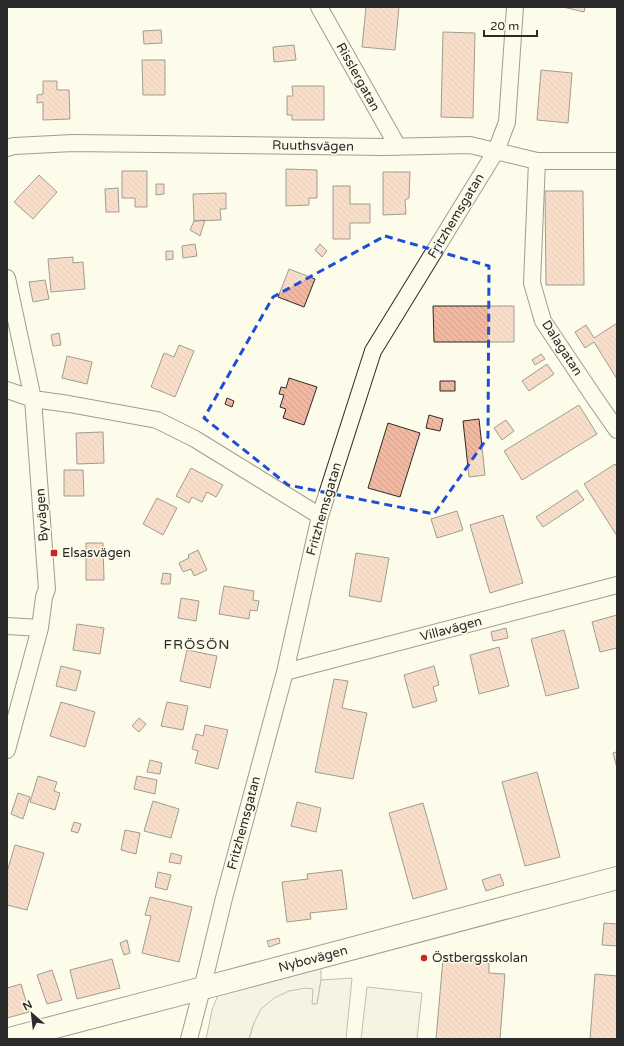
<svg xmlns="http://www.w3.org/2000/svg" width="624" height="1046" font-family="'Varela Round',sans-serif">
<defs>
<pattern id="building-back-hatch" width="6" height="6" patternUnits="userSpaceOnUse"><rect width="6" height="6" fill="#f2b8a0"/><path d="M-1 5l2 2M0 0l6 6M5-1l2 2" fill="none" stroke="#d09e8a"/></pattern>
</defs>
<rect width="100%" height="100%" fill="#fdfbea"/>
<path fill="#ecebdb" stroke="#74746e" d="M 321,967 L 321,980 L 317,1004 L 312,1004 L 254,1023 L 249,1039 L 206,1039 L 212,1010 L 218,995 Z
M 367,987 L 422,993 L 417,1039 L 361,1039 Z"/>
<path fill="#eceadb" stroke="#74746e" d="M 352,978 L 346,1039 L 249,1039 L 254,1023 L 261,1009 L 274,998 L 289,991 L 306,988 L 313,989 L 312,1004 L 317,1004 L 321,980 Z"/>
<path fill="url(#building-back-hatch)" stroke="#2b2b2b" d="M 366,7 L 399,7 L 395,50 L 362,47 Z
M 563,7 L 585,7 L 584,12 Z
M 161,30 L 162,43 L 144,44 L 143,31 Z
M 443,32 L 475,33 L 473,118 L 441,117 Z
M 294,45 L 296,60 L 274,62 L 273,47 Z
M 142,60 L 165,60 L 165,95 L 143,95 Z
M 541,70 L 572,73 L 568,123 L 537,120 Z
M 43,81 L 57,81 L 57,90 L 69,90 L 70,119 L 43,120 L 43,102 L 37,103 L 37,95 L 43,94 Z
M 292,86 L 324,86 L 324,120 L 292,120 L 292,115 L 287,115 L 287,96 L 293,96 Z
M 286,169 L 317,170 L 317,198 L 309,198 L 309,205 L 286,206 Z
M 122,171 L 147,171 L 147,207 L 135,207 L 135,198 L 122,198 Z
M 383,172 L 410,172 L 409,198 L 405,200 L 406,214 L 383,215 Z
M 39,175 L 57,192 L 33,219 L 14,202 Z
M 156,184 L 164,184 L 164,194 L 156,195 Z
M 333,186 L 350,186 L 350,204 L 370,204 L 370,223 L 350,223 L 350,239 L 333,239 Z
M 118,188 L 119,212 L 106,212 L 105,189 Z
M 545,191 L 583,191 L 584,285 L 546,285 Z
M 226,193 L 226,209 L 220,209 L 221,220 L 194,221 L 193,194 Z
M 205,220 L 200,236 L 190,230 L 194,221 Z
M 195,244 L 197,256 L 183,258 L 182,246 Z
M 320,244 L 327,251 L 322,257 L 315,250 Z
M 166,251 L 173,251 L 173,259 L 166,260 Z
M 73,257 L 73,263 L 83,262 L 85,289 L 51,292 L 48,259 Z
M 289,269 L 315,279 L 304,307 L 278,297 Z
M 45,280 L 49,299 L 33,302 L 29,282 Z
M 433,306 L 514,306 L 514,342 L 434,342 Z
M 617,323 L 617,379 L 594,342 L 585,348 L 575,332 L 586,325 L 594,338 Z
M 59,333 L 61,345 L 53,346 L 51,335 Z
M 179,345 L 194,351 L 175,397 L 151,387 L 164,353 L 174,357 Z
M 541,354 L 545,359 L 535,365 L 532,360 Z
M 67,356 L 92,362 L 87,384 L 62,378 Z
M 547,364 L 554,374 L 529,391 L 522,381 Z
M 289,378 L 317,387 L 304,425 L 283,418 L 286,409 L 280,407 L 284,395 L 279,394 L 281,387 L 286,388 Z
M 440,381 L 455,381 L 455,391 L 440,391 Z
M 227,398 L 234,401 L 232,407 L 225,404 Z
M 579,405 L 597,434 L 522,480 L 504,451 Z
M 429,415 L 443,419 L 440,431 L 426,428 Z
M 479,419 L 485,475 L 469,477 L 463,421 Z
M 506,420 L 514,431 L 502,440 L 494,428 Z
M 388,423 L 420,433 L 400,497 L 368,488 Z
M 103,432 L 104,463 L 77,464 L 76,433 Z
M 615,464 L 617,467 L 617,536 L 584,484 Z
M 191,468 L 223,485 L 216,497 L 207,492 L 202,502 L 192,497 L 189,503 L 176,496 Z
M 64,470 L 83,470 L 84,496 L 64,496 Z
M 577,490 L 584,500 L 543,527 L 536,517 Z
M 157,498 L 177,508 L 163,535 L 143,524 Z
M 457,511 L 463,530 L 437,538 L 431,519 Z
M 503,515 L 523,583 L 490,593 L 470,525 Z
M 86,543 L 103,543 L 104,580 L 86,580 Z
M 198,550 L 207,570 L 194,576 L 191,569 L 183,572 L 179,563 L 189,558 L 188,555 Z
M 356,553 L 389,558 L 381,602 L 349,596 Z
M 163,573 L 171,574 L 170,584 L 161,584 Z
M 224,586 L 254,591 L 253,600 L 259,601 L 257,611 L 250,610 L 249,619 L 219,614 Z
M 181,598 L 199,601 L 196,621 L 178,618 Z
M 617,615 L 617,648 L 600,652 L 592,622 Z
M 77,624 L 104,628 L 100,654 L 73,650 Z
M 506,628 L 508,638 L 493,641 L 491,632 Z
M 564,630 L 579,688 L 546,696 L 531,639 Z
M 499,647 L 509,686 L 479,694 L 470,655 Z
M 187,650 L 217,656 L 210,688 L 180,681 Z
M 61,666 L 81,671 L 76,691 L 56,686 Z
M 434,666 L 439,685 L 433,687 L 437,701 L 413,708 L 404,675 Z
M 334,679 L 348,681 L 342,708 L 367,713 L 353,779 L 315,772 Z
M 61,702 L 95,712 L 85,747 L 50,736 Z
M 167,702 L 188,706 L 183,730 L 161,726 Z
M 139,718 L 146,724 L 139,732 L 132,726 Z
M 205,725 L 228,730 L 218,769 L 195,763 L 198,751 L 192,749 L 196,734 L 203,736 Z
M 616,752 L 617,752 L 617,768 L 613,753 Z
M 150,760 L 162,763 L 160,774 L 147,772 Z
M 537,772 L 560,857 L 525,866 L 502,782 Z
M 38,776 L 57,782 L 54,791 L 60,793 L 55,810 L 30,802 Z
M 137,776 L 157,780 L 155,794 L 134,789 Z
M 18,793 L 30,797 L 23,819 L 11,814 Z
M 153,801 L 179,809 L 171,838 L 144,831 Z
M 297,802 L 321,808 L 316,832 L 291,826 Z
M 423,803 L 447,889 L 413,899 L 389,813 Z
M 74,822 L 81,824 L 78,833 L 71,831 Z
M 125,830 L 140,833 L 136,854 L 121,850 Z
M 15,845 L 44,853 L 27,910 L 7,905 L 7,872 Z
M 171,853 L 182,856 L 180,864 L 169,862 Z
M 342,870 L 347,909 L 310,913 L 311,919 L 287,922 L 282,882 L 308,879 L 307,874 Z
M 158,872 L 171,875 L 167,890 L 155,887 Z
M 500,874 L 504,885 L 486,891 L 482,880 Z
M 150,897 L 192,907 L 179,962 L 142,953 L 151,916 L 145,915 Z
M 604,923 L 617,924 L 617,946 L 602,945 Z
M 279,938 L 280,943 L 269,947 L 267,941 Z
M 127,940 L 130,953 L 124,955 L 120,943 Z
M 112,959 L 120,988 L 77,999 L 70,970 Z
M 443,959 L 489,963 L 489,973 L 505,974 L 500,1039 L 436,1039 Z
M 52,970 L 62,1000 L 47,1004 L 37,975 Z
M 595,974 L 617,976 L 617,1039 L 590,1039 Z
M 21,984 L 29,1012 L 7,1018 L 7,988 Z"/>
<g fill="none" stroke-linecap="round" stroke-linejoin="round">
<defs>
<path id="street" d="M 319,7 L 398,147
M 7,148 L 14,146 L 73,143 L 384,147 L 470,145 L 537,161 L 617,161
M 537,161 L 532,283 L 543,321 L 596,400 L 617,430
M 7,278 L 33,399 L 47,589 L 44,597 L 40,628 L 7,750
M 7,390 L 33,399 L 69,404 L 157,420 L 195,439 L 320,516
M 7,626 L 40,628
M 285,672 L 617,585
M 189,1039 L 202,989 L 224,898 L 285,672 L 320,516 L 373,351 L 496,151 L 507,122 L 515,7"/>
<path id="secondary" d="M 9,1039 L 211,986 L 617,878"/>
</defs>
<use href="#street" stroke="#2b2b2b" stroke-width="18"/>
<use href="#secondary" stroke="#2b2b2b" stroke-width="24"/>
<use href="#street" stroke="#fdfbea" stroke-width="16"/>
<use href="#secondary" stroke="#fdfbea" stroke-width="22"/>
</g>
<path d="M0 0H624V1046H0ZM 385,236 L 489,266 L 488,437 L 434,514 L 288,485 L 204,418 L 273,297 Z" fill="#fdfbea" fill-opacity=".55" fill-rule="evenodd"/>
<path fill="none" stroke="#1d4ed8" stroke-width="3" stroke-dasharray="8 5" stroke-linejoin="round" d="M 385,236 L 489,266 L 488,437 L 434,514 L 288,485 L 204,418 L 273,297 Z"/>
<g fill="#c62828" stroke="#fdfbea" stroke-width="1.5">
<rect x="50" y="549" width="8" height="8" rx="2"/>
<circle cx="424" cy="958" r="4"/>
</g>
<g text-anchor="middle" dominant-baseline="central" stroke-width="3" stroke-linejoin="round" paint-order="stroke">
<g font-size="13" fill="#2b2b2b" stroke="#fdfbea">
<text transform="translate(358 77) rotate(61)">Risslergatan</text>
<text transform="translate(313 146) rotate(1)">Ruuthsvägen</text>
<text transform="translate(456 216) rotate(-59)">Fritzhemsgatan</text>
<text transform="translate(562 348) rotate(57)">Dalagatan</text>
<text transform="translate(324 509) rotate(-74)">Fritzhemsgatan</text>
<text transform="translate(42 515) rotate(-94)">Byvägen</text>
<text transform="translate(451 629) rotate(-15)">Villavägen</text>
<text transform="translate(244 823) rotate(-75)">Fritzhemsgatan</text>
<text transform="translate(313 959) rotate(-15)">Nybovägen</text>
</g>
<g font-size="13" fill="#2b2b2b" stroke="#fdfbea" text-anchor="start">
<text x="62" y="553">Elsasvägen</text>
<text x="432" y="958">Östbergsskolan</text>
</g>
<g font-size="14" letter-spacing="1" fill="#2b2b2b" stroke="#fdfbea">
<text x="197" y="644">FRÖSÖN</text>
</g>
</g>
<rect width="624" height="1046" fill="none" stroke="#2b2b2b" stroke-width="16"/>
<g transform="translate(32 1014) rotate(332)" stroke="#fdfbea" stroke-width="3" paint-order="stroke">
<path d="M0-3L7 15L0 10L-7 15Z" fill="#2b2b2b"/>
<text y="-6" font-size="11" font-weight="bold" text-anchor="middle" fill="#2b2b2b">N</text>
</g>
<path d="M484 30v6h53v-6" fill="none" stroke="#2b2b2b" stroke-width="2"/>
<text x="490" y="30" font-size="12" fill="#2b2b2b" stroke="#fdfbea" stroke-width="3" paint-order="stroke">20 m</text>
</svg>
